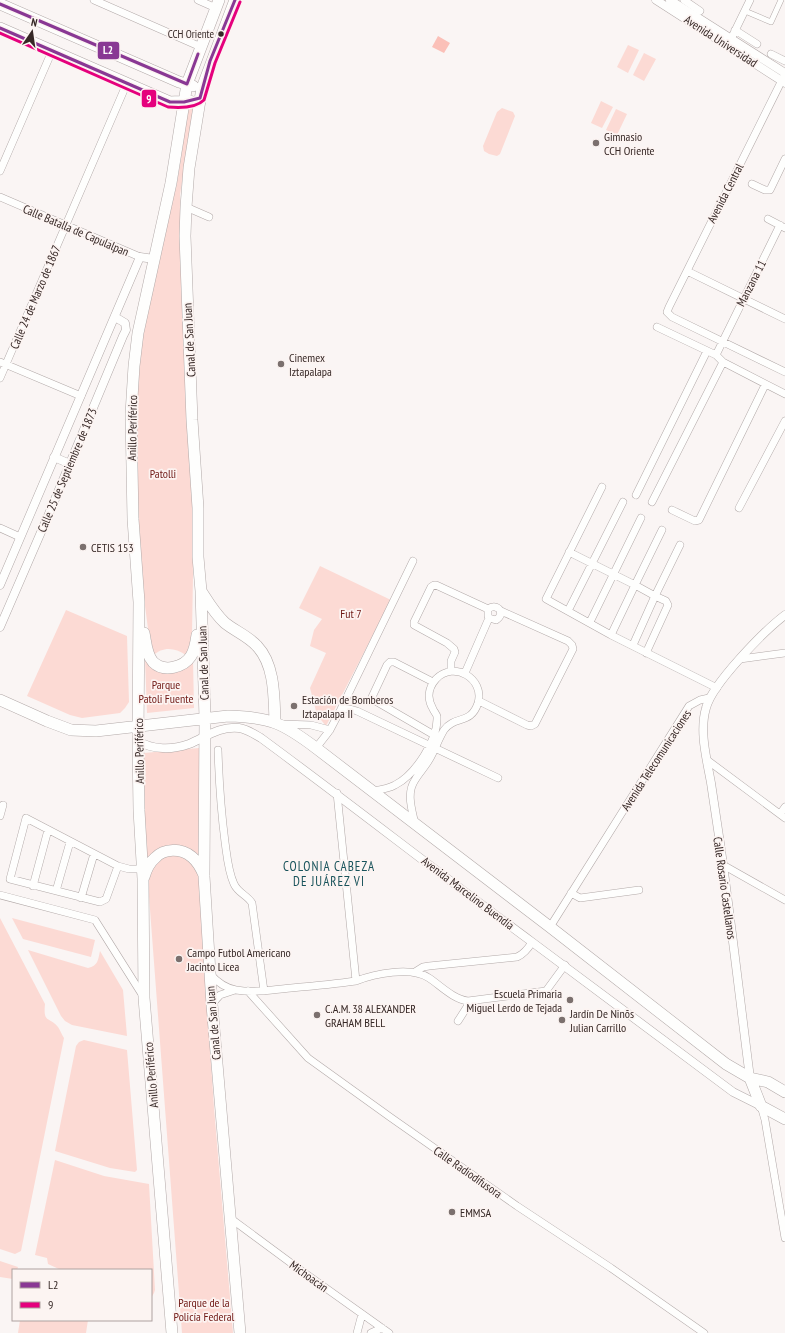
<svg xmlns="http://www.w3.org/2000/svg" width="785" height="1333" font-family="'PT Sans Narrow',sans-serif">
<rect width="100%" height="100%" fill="#faf5f4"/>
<path fill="#fcdad4" d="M 628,45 L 639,50 L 628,73 L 617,67 Z
M 644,53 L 656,59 L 644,81 L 633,75 Z
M 601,101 L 613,107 L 602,128 L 591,123 Z
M 194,103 L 180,195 L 192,476 L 193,575 L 192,634 L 191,646 L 186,655 C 175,648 163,646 153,656 L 151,651 L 143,591 L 136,506 L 134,445 L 140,346 L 167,216 L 176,188 L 181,159 L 187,110 L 190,104 Z
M 502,108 L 513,112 L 515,116 L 500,154 L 497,156 L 489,154 L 484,151 L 483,146 L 497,112 Z
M 616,109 L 627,114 L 617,135 L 606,130 Z
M 320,566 L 391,600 L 326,726 L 317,715 L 310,688 L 326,653 L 310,646 L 314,630 L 322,619 L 299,608 Z
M 66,610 L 127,636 L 129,702 L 125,708 L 120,713 L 82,718 L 70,715 L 27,696 Z
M 145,659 L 152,666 L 193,660 L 194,708 L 147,713 Z
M 199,748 L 201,861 L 179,846 L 145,862 L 144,753 Z
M 173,854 L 183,856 L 198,870 L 199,881 L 214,1108 L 233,1333 L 182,1333 L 148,883 C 151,865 155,860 173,854 Z
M 0,918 L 45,1004 C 43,1024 49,1016 58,1027 C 60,1030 62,1035 64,1038 L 21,1251 L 15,1254 L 0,1249 Z
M 12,918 L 95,940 L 91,957 L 23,939 Z
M 28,950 L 88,968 C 98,966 98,960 100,951 L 123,990 L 127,1036 L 72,1025 L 65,1021 L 61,1016 Z
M 84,1040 L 127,1050 L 137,1170 L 135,1172 L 110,1168 L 55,1151 L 76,1046 L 79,1042 Z
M 55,1160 L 104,1176 L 149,1184 L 155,1290 L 154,1293 L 151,1298 L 151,1270 L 61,1270 L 48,1264 L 47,1258 L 35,1255 Z
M 0,1261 L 18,1267 L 17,1270 L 13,1270 L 13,1279 L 0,1277 Z
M 20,1320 L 88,1320 L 86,1333 L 18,1333 Z"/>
<path fill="#fbc0b8" d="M 438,36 L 450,43 L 444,53 L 432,47 Z"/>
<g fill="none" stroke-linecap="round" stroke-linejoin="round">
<defs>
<path id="pedestrian" d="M 745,11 L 771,22 L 781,0"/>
<path id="minor" d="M 94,0 L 201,47
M 198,0 L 216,8
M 684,0 L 700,11
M 735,30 L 757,44
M 731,39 L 750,0
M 771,54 L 785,61
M 784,76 L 669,307 L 667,312 L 672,317 L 785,372
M 0,171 L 52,51
M 752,184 L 765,190 L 770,190 L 785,159
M 0,197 L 140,257
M 186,207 L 209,217
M 768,219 L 785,228
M 687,271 L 785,319
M 657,327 L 716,355 L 723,362 L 785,394
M 716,355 L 780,225
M 0,362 L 81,396
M 0,378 L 127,83
M 602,487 L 546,599 L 611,635 L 635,585 L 655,596 L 633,645
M 636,495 L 707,351
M 652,502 L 723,362
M 739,508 L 785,421
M 672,510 L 695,521 L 699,520 L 765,385
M 0,528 L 20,537
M 569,552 L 635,585 L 662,530
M 568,611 L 623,502
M 590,622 L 641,518
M 611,635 L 717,688
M 646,653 L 668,605 L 666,601 L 655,596 L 680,545
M 740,659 L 785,653
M 451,671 L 451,661 L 455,652 L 454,649 L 447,643 L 414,625 L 414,622 L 431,587 L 434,585 L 436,585 L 488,609
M 465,673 L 489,618 L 488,616 L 488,609 C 498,602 506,614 496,620 L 489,618
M 433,682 L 394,662 L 390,662 L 387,665 L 372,697 L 372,699 L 434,735
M 479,701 L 527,725 L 531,726 L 535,724 L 573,649 L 572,645 L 568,641 L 501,611
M 341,709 L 350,709 L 357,711 L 498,778
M 282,724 L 311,725 L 330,730
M 316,748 L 330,730 L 341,709 L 413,561
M 218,750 C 219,781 221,811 225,842 C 227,856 228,871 234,884 C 238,893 247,895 252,903 L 264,991
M 707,760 L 785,818
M 372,791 C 379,790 388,789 395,785 C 415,775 438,740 437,717 C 437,714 434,712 433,709 C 427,699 428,688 436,679 C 454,660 485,679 478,703 C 471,725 455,715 444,730 C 438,740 435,750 429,760 C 425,767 419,773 415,780 C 406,793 412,810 415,824
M 337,793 L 356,981
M 780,814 L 785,807
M 0,816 L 3,805
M 723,865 L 785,900
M 118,866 L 106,899 L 100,902 L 10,879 L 26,818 L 118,866 L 129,869 L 142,869
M 33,886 L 48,830
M 56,891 L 70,842
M 571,893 L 580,898 L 639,890
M 0,895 L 95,920 L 143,996
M 81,898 L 94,854
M 550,927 L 689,706 L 700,700 L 709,698
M 415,972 L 423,967 L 429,966 L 517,957 C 524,954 528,949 532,942
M 210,974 C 217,982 225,988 236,990 C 254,993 273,990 291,988 C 313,986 334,984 356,981 C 374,974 411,966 429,978 C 441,986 453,999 468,1001 L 546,991 L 565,965
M 248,991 L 308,1058 L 390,1117 L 517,1206 L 611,1268 L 704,1333
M 212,1004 L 220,995 L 235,990
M 458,1021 L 467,1007 L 468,1001
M 761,1106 L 765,1120 L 785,1238
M 230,1218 L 299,1269 L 389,1333
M 357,1333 L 362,1314
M 371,1333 L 382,1328"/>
<path id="tertiary" d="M 656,0 L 785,83
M 670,0 L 785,73
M 54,457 L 70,464
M 0,585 L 140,257 L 154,259
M 0,627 L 48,516 L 123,336 L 126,330 L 125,323 L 115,317
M 138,741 C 153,750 172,750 189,744 C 206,737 219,726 239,728 C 247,729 254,734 261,738 C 352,805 441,875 532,942 C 599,992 666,1042 733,1092 L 761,1106
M 750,1078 C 740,1000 731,921 720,843 C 717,823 714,803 711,783 C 707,760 699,732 706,708 C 712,684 764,631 785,615"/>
<path id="primary" d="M 235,0 L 202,88 L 189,168 L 186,207 L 185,236 L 192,420 L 198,508 L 198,557 L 201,591 L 205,718 L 204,876 L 212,1005 L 240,1333
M 0,4 L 179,82 L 193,86
M 0,28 L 170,102 L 190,101
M 201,591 C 208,602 215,614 225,623 C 235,631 248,636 257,646 C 275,665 274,697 275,722
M 144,633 C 146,642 146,654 153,662 C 164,673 184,667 191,656 C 195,650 196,642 197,635
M 0,700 L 47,721 L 71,730 L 96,731 L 228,716 C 270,717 283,723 316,748 L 550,927 L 726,1064 L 750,1078 L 768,1082 L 785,1092
M 144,877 C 146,870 149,863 155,858 C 164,848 181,848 192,857 C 198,862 201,868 204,875
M 750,1078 L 761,1106 L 785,1119
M 172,1333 L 144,998 L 143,879 L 139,810 L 138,741 L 139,602 L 133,519 L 131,414 L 134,366 L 138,333 L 171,183 L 187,84 L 219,0"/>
</defs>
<use href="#pedestrian" stroke="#b2a9a8" stroke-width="6"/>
<use href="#minor" stroke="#b2a9a8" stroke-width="8"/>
<use href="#tertiary" stroke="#b2a9a8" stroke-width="9"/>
<use href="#primary" stroke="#b2a9a8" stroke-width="12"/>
<use href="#pedestrian" stroke="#fefefd" stroke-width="5"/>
<use href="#minor" stroke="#fefefd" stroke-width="7"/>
<use href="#tertiary" stroke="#fefefd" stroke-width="8"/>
<use href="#primary" stroke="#fefefd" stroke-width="11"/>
<defs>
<path id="bus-1" d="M 0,4 L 187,84 L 198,54
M 0,28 L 170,102 L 184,102 L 200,98 L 210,61 L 235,0"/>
<path id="bus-2" d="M 0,33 L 168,107 C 179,108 196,108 204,100 L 215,63 L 240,2"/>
</defs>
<use href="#bus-1" stroke="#fcf4f2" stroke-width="6"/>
<use href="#bus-2" stroke="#fcf4f2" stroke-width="6"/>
<use href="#bus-1" stroke="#893894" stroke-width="3"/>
<use href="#bus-2" stroke="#e5007d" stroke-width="3"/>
</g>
<circle fill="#362826" stroke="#fcf4f2" stroke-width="1.5" cx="221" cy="34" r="3.5"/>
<g fill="#7b706e" stroke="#fcf4f2" stroke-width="1.5">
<circle cx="596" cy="143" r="4"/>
<circle cx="281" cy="364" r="4"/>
<circle cx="83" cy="547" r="4"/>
<circle cx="294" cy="706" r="4"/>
<circle cx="179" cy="959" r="4"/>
<circle cx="570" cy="1000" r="4"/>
<circle cx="317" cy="1015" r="4"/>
<circle cx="562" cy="1020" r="4"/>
<circle cx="452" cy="1212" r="4"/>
</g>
<g text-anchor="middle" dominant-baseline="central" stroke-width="3.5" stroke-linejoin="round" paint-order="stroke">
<g font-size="11" fill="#362826" stroke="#fcf4f2" text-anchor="end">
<text x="214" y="34">CCH Oriente</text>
</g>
<g font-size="12" fill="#362826" stroke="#fcf4f2">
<text transform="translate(721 41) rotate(33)">Avenida Universidad</text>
<text transform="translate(725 193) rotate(-63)">Avenida Central</text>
<text transform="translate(76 230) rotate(23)">Calle Batalla de Capulalpan</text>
<text transform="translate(751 283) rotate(-63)">Manzana 11</text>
<text transform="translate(35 297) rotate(-67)">Calle 24 de Marzo de 1867</text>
<text transform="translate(189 340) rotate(-93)">Canal de San Juan</text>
<text transform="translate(132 428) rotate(-89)">Anillo Periférico</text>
<text transform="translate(67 470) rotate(-67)">Calle 25 de Septiembre de 1873</text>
<text transform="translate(203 663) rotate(-92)">Canal de San Juan</text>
<text transform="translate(139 751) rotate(-91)">Anillo Periférico</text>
<text transform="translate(656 760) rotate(-57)">Avenida Telecomunicaciones</text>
<text transform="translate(725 888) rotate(82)">Calle Rosario Castellanos</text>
<text transform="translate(468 893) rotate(37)">Avenida Marcelino Buendía</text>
<text transform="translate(213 1023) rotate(-95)">Canal de San Juan</text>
<text transform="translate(151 1075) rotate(-95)">Anillo Periférico</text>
<text transform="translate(468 1172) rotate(35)">Calle Radiodifusora</text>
<text transform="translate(309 1276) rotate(36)">Michoacán</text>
</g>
<g font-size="12" fill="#362826" stroke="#fcf4f2" text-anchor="start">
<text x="604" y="136">Gimnasio<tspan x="604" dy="14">CCH Oriente</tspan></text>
<text x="289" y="357">Cinemex<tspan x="289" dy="14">Iztapalapa</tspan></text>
<text x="91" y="547">CETIS 153</text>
<text x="302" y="699">Estación de Bomberos<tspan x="302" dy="14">Iztapalapa II</tspan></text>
<text x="187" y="952">Campo Futbol Americano<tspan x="187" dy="14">Jacinto Licea</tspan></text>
<text x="562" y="993" text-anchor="end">Escuela Primaria<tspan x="562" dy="14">Miguel Lerdo de Tejada</tspan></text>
<text x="325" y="1008">C.A.M. 38 ALEXANDER<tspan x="325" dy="14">GRAHAM BELL</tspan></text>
<text x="570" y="1013">Jardín De Ninõs<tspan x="570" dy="14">Julian Carrillo</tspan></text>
<text x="460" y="1212">EMMSA</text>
</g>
<g font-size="12" fill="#701915" stroke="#fcf4f2">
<text x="163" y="473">Patolli</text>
<text x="351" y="613">Fut 7</text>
<text x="166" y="684">Parque<tspan x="166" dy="14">Patoli Fuente</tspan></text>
<text x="204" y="1302">Parque de la<tspan x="204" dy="14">Policía Federal</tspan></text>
</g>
<g font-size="13" letter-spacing="1" fill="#18535b" stroke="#fcf4f2">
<text x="329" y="866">COLONIA CABEZA<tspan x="329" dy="15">DE JUÁREZ VI</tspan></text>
</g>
</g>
<g stroke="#fcf4f2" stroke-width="1.5">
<rect x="97" y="41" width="23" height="19" rx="4" fill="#893894"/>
<rect x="141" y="89" width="16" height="19" rx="4" fill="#e5007d"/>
</g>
<g font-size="11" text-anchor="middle" font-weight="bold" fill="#fff">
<text x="108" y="54">L2</text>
<text x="149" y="103">9</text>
</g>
<rect x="12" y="1269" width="140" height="52" fill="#fcf4f2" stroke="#ada2a0"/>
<rect x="20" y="1282" width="20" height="6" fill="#893894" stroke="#ada2a0"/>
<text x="48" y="1289" font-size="12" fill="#362826">L2</text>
<rect x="20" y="1302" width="20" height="6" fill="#e5007d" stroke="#ada2a0"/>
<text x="48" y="1309" font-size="12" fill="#362826">9</text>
<g transform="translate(32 32) rotate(13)" stroke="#fcf4f2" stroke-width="3" paint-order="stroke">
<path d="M0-3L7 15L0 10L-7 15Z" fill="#362826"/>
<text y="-6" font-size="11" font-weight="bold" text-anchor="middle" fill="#362826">N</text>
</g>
</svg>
